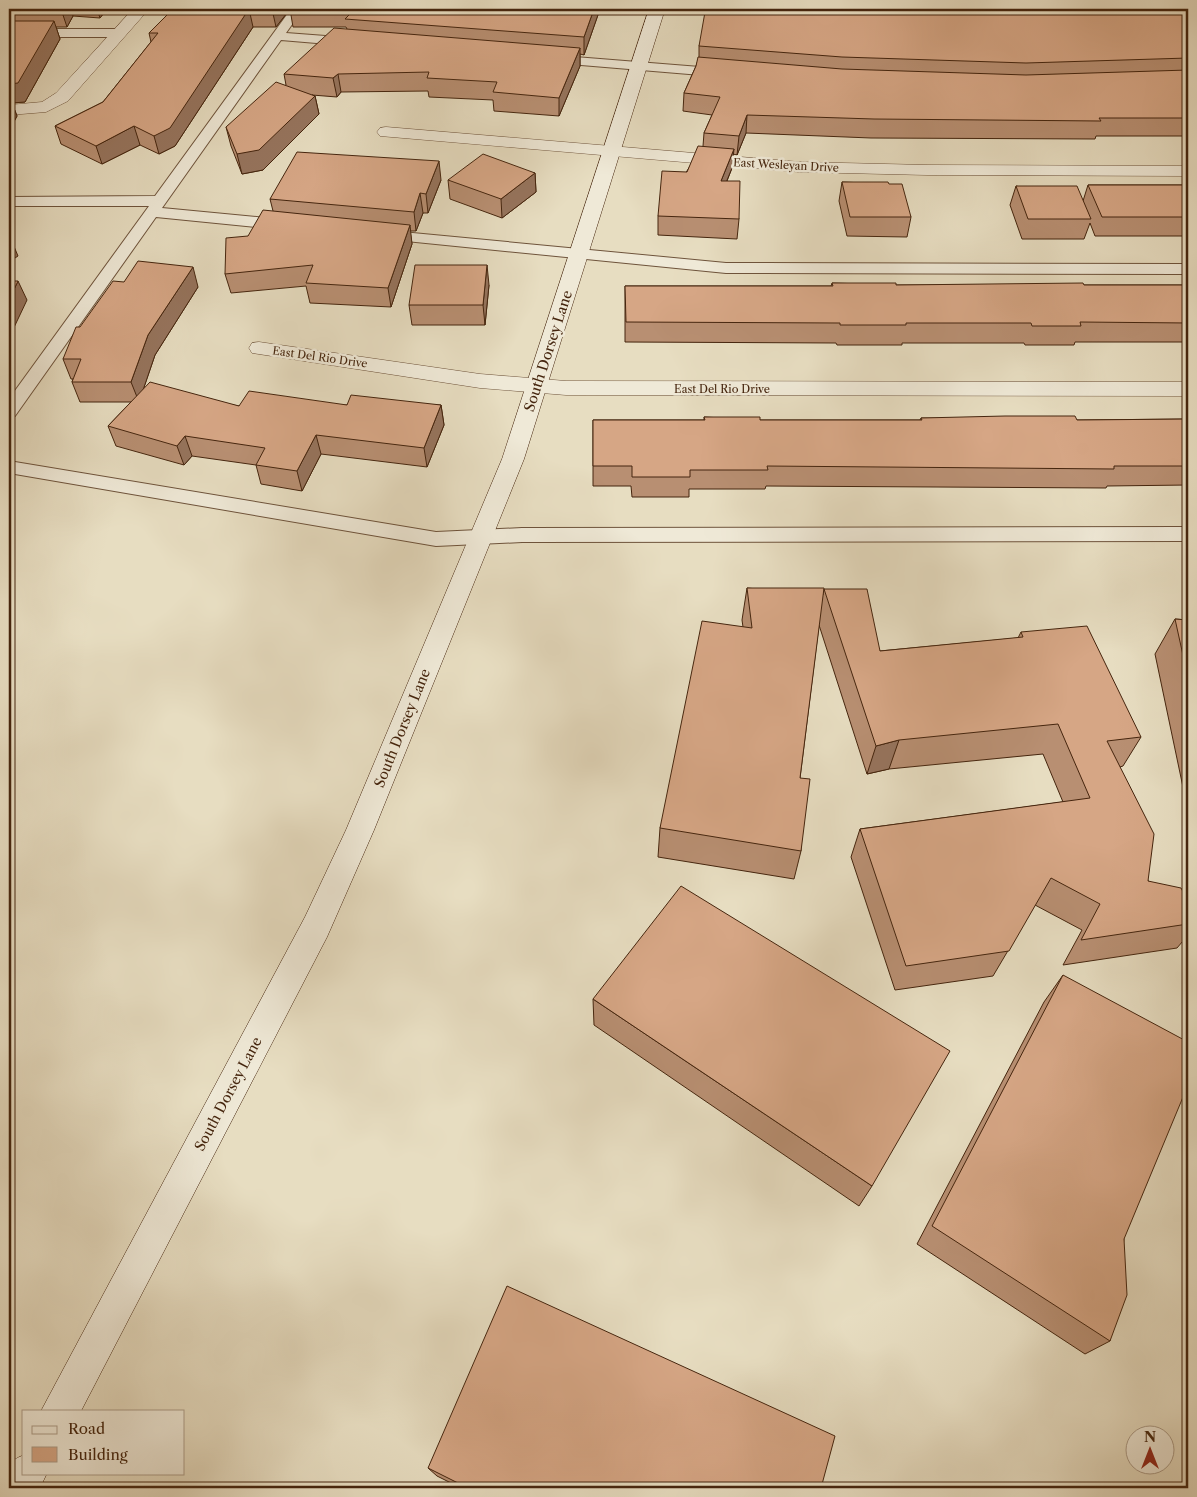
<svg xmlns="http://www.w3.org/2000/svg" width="1197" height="1497" font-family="'Libre Caslon Text',serif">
<rect width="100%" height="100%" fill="#e7ddc1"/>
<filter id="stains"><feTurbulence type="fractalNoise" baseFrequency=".004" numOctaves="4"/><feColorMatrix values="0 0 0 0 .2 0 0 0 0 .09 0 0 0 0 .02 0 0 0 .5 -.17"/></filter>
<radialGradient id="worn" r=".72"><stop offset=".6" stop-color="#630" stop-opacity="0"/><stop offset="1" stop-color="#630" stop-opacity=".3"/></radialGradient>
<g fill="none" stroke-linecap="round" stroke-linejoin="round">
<defs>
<path id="lane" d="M 291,9 L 303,9 L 286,33 L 352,38 L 358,42 L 352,46 L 281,40 L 162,208 L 287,220 L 292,222 L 295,225 L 292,228 L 287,230 L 156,217 L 15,416 L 9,418 L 9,399 L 149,206 L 9,206 L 9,197 L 155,196 Z
M 9,29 L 120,29 L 126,33 L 120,37 L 9,37 Z
M 550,55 L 725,69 L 732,73 L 725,77 L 545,62 L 543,59 L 545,56 Z
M 381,230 L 726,263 L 1188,264 L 1188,274 L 726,273 L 376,238 L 373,235 L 376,232 Z
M 9,461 L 436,532 L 522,528 L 1188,527 L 1188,541 L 522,542 L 436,546 L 9,473 Z"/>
<path id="street" d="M 133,9 L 149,9 L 68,101 L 46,112 L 9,115 L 9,105 L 42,102 L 56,93 Z
M 386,127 L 800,162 L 927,165 L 1188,166 L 1188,176 L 927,175 L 800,172 L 380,136 L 377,132 L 380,128 Z
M 259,342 L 480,374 L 566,381 L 1188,382 L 1188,396 L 566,395 L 480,388 L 252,353 L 249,348 L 252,343 Z"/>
<path id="secondary" d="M 649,9 L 665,9 L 524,459 L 374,830 L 327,937 L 81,1411 L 41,1411 L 305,917 L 346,830 L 502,459 Z
M 24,1455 L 24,1473 L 47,1473 L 40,1488 L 9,1488 C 9,1470 5,1462 24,1455 Z"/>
</defs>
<use href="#lane" stroke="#6e533b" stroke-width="2"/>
<use href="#street" stroke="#6e533b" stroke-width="1"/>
<use href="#secondary" stroke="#45250e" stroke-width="1"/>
<use href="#lane" fill="#efe9d7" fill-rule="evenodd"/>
<use href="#street" fill="#efe9d7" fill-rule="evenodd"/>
<use href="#secondary" fill="#efe9d7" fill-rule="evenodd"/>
</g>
<path fill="#b88f72" stroke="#45250e" d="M 9,9 L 107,9 L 100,18 L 73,16 L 67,27 L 56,27 L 60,39 L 25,102 L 12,103 L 17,116 L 9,131 Z
M 173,9 L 290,9 L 276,27 L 253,27 L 175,146 L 159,154 L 140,145 L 102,164 L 61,144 L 55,126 L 103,102 L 151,42 L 149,33 Z
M 290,9 L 600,9 L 584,55 L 580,54 L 580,66 L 559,116 L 494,111 L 493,100 L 429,97 L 428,91 L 341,92 L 337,97 L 312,95 L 315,96 L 319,114 L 263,170 L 242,174 L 231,146 L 226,127 L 286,85 L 284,74 L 347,29 L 346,27 L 293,27 Z
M 1188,9 L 1188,136 L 1096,136 L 1095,139 L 871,138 L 746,133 L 737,155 L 733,154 L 732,168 L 727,181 L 739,219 L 737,239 L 658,235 L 658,216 L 703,146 L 704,133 L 712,115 L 683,111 L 684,93 L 696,66 L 699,57 L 699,46 L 714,13 Z
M 535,173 L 536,192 L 502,218 L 450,199 L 448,180 Z
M 441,180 L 428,213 L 423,213 L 416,231 L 410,231 L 412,244 L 391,307 L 310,303 L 306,286 L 231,293 L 225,274 L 248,236 L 273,211 L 270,199 Z
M 842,182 L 889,184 L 911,217 L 907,237 L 847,236 L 839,201 Z
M 1088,185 L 1188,185 L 1188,236 L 1095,236 L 1090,223 L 1084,239 L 1022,239 L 1010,205 L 1016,186 L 1083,201 Z
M 124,282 L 198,287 L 155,355 L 143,390 L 239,406 L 347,405 L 441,405 L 444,425 L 427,467 L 321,454 L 302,491 L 261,484 L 256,465 L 192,456 L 184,465 L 116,446 L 108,426 L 131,402 L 80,402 L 72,382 L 73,379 L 71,379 L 63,359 Z
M 832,283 L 896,285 L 1188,285 L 1188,342 L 1075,342 L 1074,345 L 1025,345 L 1024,343 L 902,343 L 902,345 L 837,345 L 836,343 L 625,342 L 625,286 L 831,286 Z
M 489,285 L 485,325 L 412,325 L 409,305 Z
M 704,417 L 760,420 L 920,420 L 921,418 L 1077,420 L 1188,419 L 1188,485 L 1107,486 L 1106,488 L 766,486 L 765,489 L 689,489 L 689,497 L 632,497 L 631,486 L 593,486 L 593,420 L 704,420 Z
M 747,588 L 823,595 L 824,589 L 880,651 L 1018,638 L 1021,632 L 1141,737 L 1123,766 L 1120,767 L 1148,881 L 1188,901 L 1188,935 L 1177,948 L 1063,965 L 1082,930 L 1035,905 L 993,976 L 895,990 L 851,857 L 860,829 L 1063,802 L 1043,754 L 889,769 L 867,774 L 819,625 L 800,778 L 801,851 L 794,879 L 658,857 L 660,828 L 743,627 L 742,620 Z
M 1175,619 L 1188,620 L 1188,811 L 1155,654 Z
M 1063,975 L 1124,1239 L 1110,1341 L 1085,1354 L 917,1244 L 1044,1002 Z
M 593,999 L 872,1186 L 859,1206 L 594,1025 Z
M 428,1468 L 821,1488 L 461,1488 L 437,1476 Z"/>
<path fill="#96745d" stroke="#45250e" d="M 61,9 L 71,9 L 73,16 L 67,27 Z
M 97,9 L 107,9 L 100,18 Z
M 249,9 L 253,27 L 175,146 L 159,154 L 154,136 Z
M 272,9 L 290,9 L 276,27 Z
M 594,9 L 600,9 L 584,55 L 584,37 Z
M 54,21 L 60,39 L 25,102 L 12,103 L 17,116 L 9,131 L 9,84 Z
M 580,48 L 580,66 L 559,116 L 559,98 Z
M 338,74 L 341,92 L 337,97 L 333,78 Z
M 315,96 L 319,114 L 263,170 L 242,174 L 237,154 Z
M 747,115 L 746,133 L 737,155 L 739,136 Z
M 134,126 L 140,145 L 102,164 L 96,146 Z
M 734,149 L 732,168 L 719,200 L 721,181 Z
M 439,161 L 441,180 L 428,213 L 426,194 Z
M 535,173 L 536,192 L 502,218 L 501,199 Z
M 420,193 L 423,213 L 416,231 L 414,212 Z
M 410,225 L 412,244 L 391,307 L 388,288 Z
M 10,237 L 18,256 L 9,262 L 9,238 Z
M 487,265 L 489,285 L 485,325 L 483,305 Z
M 193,267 L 198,287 L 155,355 L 139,402 L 131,382 L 148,335 Z
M 18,281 L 27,300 L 9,338 L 9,300 Z
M 441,405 L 444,425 L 427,467 L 424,448 Z
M 316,435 L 321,454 L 302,491 L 297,471 Z
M 185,436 L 192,456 L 184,465 L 177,446 Z
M 899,740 L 889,769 L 867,774 L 876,746 Z"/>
<path fill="#d6a685" stroke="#45250e" d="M 173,9 L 273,9 L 249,9 L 170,128 L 154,136 L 134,126 L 96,146 L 55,126 L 103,102 L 158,33 L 149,33 Z
M 290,9 L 594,9 L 584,37 L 345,19 L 355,9 Z
M 714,9 L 1188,9 L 1188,58 L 1026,63 L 842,57 L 699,46 L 705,12 L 714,13 Z
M 9,21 L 54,21 L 18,83 L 9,84 Z
M 334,28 L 580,48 L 559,98 L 493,92 L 497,82 L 427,78 L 429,72 L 338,74 L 333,78 L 284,74 Z
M 698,57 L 842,69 L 1026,75 L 1188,70 L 1188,118 L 1099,118 L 1101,121 L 874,119 L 747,115 L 739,136 L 704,133 L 720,97 L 684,93 L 696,66 Z
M 276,82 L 315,96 L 259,150 L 237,154 L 226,127 Z
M 698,146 L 734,149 L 721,181 L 740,181 L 739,219 L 658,216 L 662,171 L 687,172 Z
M 297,152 L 439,161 L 426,194 L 420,193 L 414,212 L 270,199 Z
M 483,154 L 535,173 L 501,199 L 448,180 Z
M 842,182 L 888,182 L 889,184 L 902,184 L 911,217 L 850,217 Z
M 1088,185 L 1188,185 L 1188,217 L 1102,217 Z
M 1016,186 L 1077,186 L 1091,219 L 1028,219 Z
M 263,210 L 410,225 L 388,288 L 306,283 L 313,265 L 225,274 L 226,238 L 248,236 Z
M 138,261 L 193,267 L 148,335 L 131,382 L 72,382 L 81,359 L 63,359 L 76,327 L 80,327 L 113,281 L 124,282 Z
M 415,265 L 487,265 L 483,305 L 409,305 Z
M 9,281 L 18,281 L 9,300 Z
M 832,283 L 896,283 L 896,285 L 1083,283 L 1084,285 L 1188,285 L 1188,323 L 1080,322 L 1081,326 L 1032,326 L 1031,323 L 906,323 L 906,325 L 840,325 L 840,323 L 626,322 L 625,286 L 833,286 Z
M 150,382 L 239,406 L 249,391 L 347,405 L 351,395 L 441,405 L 424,448 L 316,435 L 297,471 L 256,465 L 265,448 L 185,436 L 177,446 L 108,426 Z
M 1005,416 L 1075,416 L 1077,420 L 1188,419 L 1188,466 L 1114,466 L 1114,469 L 767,466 L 768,470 L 690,470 L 690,477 L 632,477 L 632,466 L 593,466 L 593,420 L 705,420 L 704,417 L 760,417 L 760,420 L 922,420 L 921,418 Z
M 747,588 L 824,588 L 800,778 L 810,779 L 801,851 L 660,828 L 702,621 L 752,628 Z
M 824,589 L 867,589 L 880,651 L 1023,637 L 1021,632 L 1087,626 L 1141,737 L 1107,741 L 1154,834 L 1148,881 L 1181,888 L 1188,901 L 1188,924 L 1081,940 L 1100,904 L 1051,878 L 1009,951 L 906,966 L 860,829 L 1090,798 L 1058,724 L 899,740 L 876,746 Z
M 1175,619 L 1188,620 L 1188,678 Z
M 681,886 L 950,1051 L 872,1186 L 593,999 Z
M 1063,975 L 1188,1042 L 1188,1085 L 1124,1239 L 1127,1295 L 1110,1341 L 932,1226 Z
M 507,1286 L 835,1436 L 821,1488 L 468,1488 L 428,1468 Z"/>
<g text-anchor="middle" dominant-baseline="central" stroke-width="5" stroke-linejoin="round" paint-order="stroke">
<g font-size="11" fill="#45250e" stroke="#efe9d7">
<text transform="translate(786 165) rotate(3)">East Wesleyan Drive</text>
<text transform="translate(320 357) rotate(8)">East Del Rio Drive</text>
<text x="722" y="389">East Del Rio Drive</text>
</g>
<g font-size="14" fill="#45250e" stroke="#efe9d7">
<text transform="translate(548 351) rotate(-72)">South Dorsey Lane</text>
<text transform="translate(402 728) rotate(-68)">South Dorsey Lane</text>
<text transform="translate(228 1094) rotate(-62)">South Dorsey Lane</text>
</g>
</g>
<rect width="1197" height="1497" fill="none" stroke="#e7ddc1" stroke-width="30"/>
<rect x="10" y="10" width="1177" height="1477" fill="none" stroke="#45250e" stroke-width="2.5"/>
<rect x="15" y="15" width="1167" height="1467" fill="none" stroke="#45250e"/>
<rect x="22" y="1410" width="162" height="65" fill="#efe9d7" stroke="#ab9b87"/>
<rect x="32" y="1426" width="25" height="8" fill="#efe9d7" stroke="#ab9b87"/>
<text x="68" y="1434" font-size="15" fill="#45250e">Road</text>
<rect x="32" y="1447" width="25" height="15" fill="#d6a685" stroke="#ab9b87"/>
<text x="68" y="1460" font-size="15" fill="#45250e">Building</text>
<g transform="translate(1150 1450)"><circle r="24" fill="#efe9d7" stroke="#ab9b87"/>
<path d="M0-4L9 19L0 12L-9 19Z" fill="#8f2418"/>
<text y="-8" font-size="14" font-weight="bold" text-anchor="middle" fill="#45250e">N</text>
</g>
<rect width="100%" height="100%" filter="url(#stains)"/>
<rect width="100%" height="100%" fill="url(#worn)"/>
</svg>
